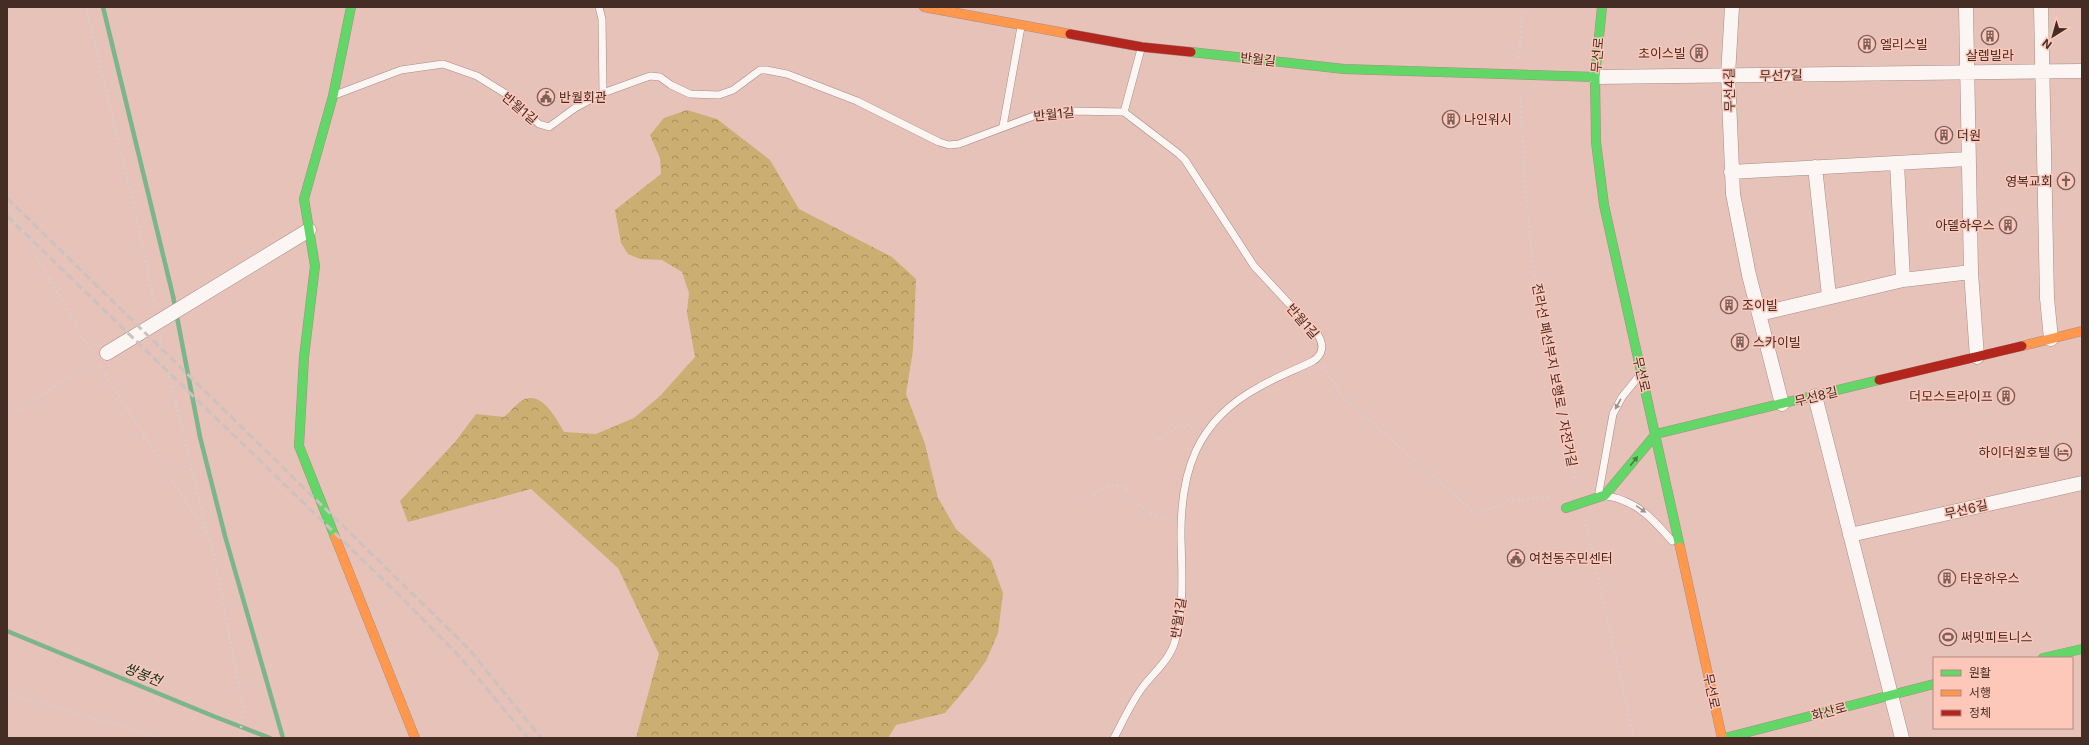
<svg xmlns="http://www.w3.org/2000/svg" width="2089" height="745" font-family="Inter,'Noto Sans KR',sans-serif">
<defs>
<pattern id="forest-crowns" width="20" height="18" patternUnits="userSpaceOnUse"><rect width="20" height="18" fill="#cbae72"/><path d="M2 6a3 3 0 1 1 6 0M12 15a3 3 0 1 1 6 0" fill="none" stroke="#a78e5d"/></pattern>
</defs>
<rect width="100%" height="100%" fill="#e6c2b9"/>
<path fill="url(#forest-crowns)" d="M 687,110 L 717,119 L 770,160 L 799,209 L 892,257 L 916,279 L 913,350 L 906,394 L 925,444 L 938,498 L 956,529 L 991,560 L 1003,593 L 998,633 L 986,661 L 968,686 L 945,713 L 896,725 L 888,738 L 636,738 L 659,654 L 618,568 L 531,489 L 408,522 L 400,501 L 455,442 L 476,414 L 504,417 C 510,412 516,404 523,400 C 542,390 557,420 564,432 L 596,434 L 634,418 L 660,396 L 695,357 L 687,312 L 689,293 L 682,272 L 662,260 L 640,259 L 628,254 L 621,243 L 615,210 L 661,174 L 660,158 L 650,135 L 664,118 Z"/>
<g fill="none" stroke-linecap="round" stroke-linejoin="round">
<path stroke="#7cb58b" stroke-width="4.5" d="M 103,7 L 173,296 L 200,437 L 225,536 L 283,738
M 7,631 L 213,716 L 270,738"/>
<defs>
<path id="lane" d="M 599,7 L 602,19 L 603,93
M 335,95 L 401,70 L 443,64 L 477,76 L 506,94 L 539,124 L 549,127 L 575,108 L 603,93 L 650,76 L 660,77 L 671,85 L 690,94 L 719,95 L 733,90 L 760,70 L 766,70 L 787,74 L 857,101 L 939,142 L 949,145 L 959,144 L 1039,114 L 1070,111 L 1124,112 L 1179,154 L 1185,160 L 1254,266 L 1318,335 C 1324,345 1323,355 1313,361 C 1295,370 1276,377 1259,387 C 1196,421 1180,472 1181,539 C 1182,573 1184,608 1175,641 C 1170,660 1153,673 1142,688 C 1131,703 1123,721 1114,738
M 1124,112 L 1141,49
M 1003,126 L 1021,27
M 1599,492 L 1613,414 L 1622,397 L 1639,376
M 1607,496 C 1637,501 1653,519 1672,541"/>
<path id="street" d="M 1732,7 L 1728,75 L 1733,194 L 1749,275 L 1782,404
M 1966,7 L 1971,272 L 1977,357
M 2041,7 L 2047,298 L 2051,339
M 1595,77 L 2082,71
M 1897,163 L 1903,280
M 1815,167 L 1829,296
M 1731,172 L 1968,159
M 1759,314 L 1903,280 L 1971,272
M 107,353 L 309,230
M 1815,396 L 1902,738
M 1850,535 L 2082,483"/>
<path id="fast" d="M 1602,7 L 1595,77 L 1596,142 L 1604,205 L 1680,547
M 1191,52 L 1344,69 L 1595,77
M 1566,508 L 1605,495 L 1656,434 L 1879,380
M 335,537 L 299,446 L 304,357 L 315,266 L 304,199 L 333,96 L 351,7
M 2043,658 L 2082,649
M 1725,738 L 1934,684"/>
<path id="slow" d="M 924,7 L 1070,34
M 2022,346 L 2082,331
M 335,537 L 415,738
M 1680,547 L 1722,738"/>
<path id="jam" d="M 1070,34 L 1142,47 L 1191,52
M 1879,380 L 2022,346"/>
</defs>
<use href="#lane" stroke="#a78c85" stroke-width="8"/>
<use href="#street" stroke="#a78c85" stroke-width="15"/>
<use href="#fast" stroke="#a78c85" stroke-width="10"/>
<use href="#slow" stroke="#a78c85" stroke-width="10"/>
<use href="#jam" stroke="#a78c85" stroke-width="10"/>
<path stroke="#d8cdca" stroke-width="2.5" stroke-dasharray="2 3" stroke-linecap="butt" d="M 86,7 L 136,214 L 155,307
M 1519,58 L 1523,7
M 1520,91 L 1525,185 L 1533,265 L 1577,487
M 7,204 L 92,353
M 160,337 L 207,533
M 100,366 L 208,536 L 214,555 L 243,707 L 240,738
M 1324,367 L 1340,393 L 1346,400 L 1473,511 L 1482,512 L 1510,500 L 1552,497
M 7,417 L 95,361
M 1158,440 L 1182,423 L 1187,424 L 1196,431
M 1087,502 C 1097,491 1113,478 1128,490 C 1133,495 1136,502 1142,507 C 1150,514 1160,518 1171,519
M 1585,519 L 1634,738
M 7,693 L 162,738"/>
<use href="#lane" stroke="#fbf6f4" stroke-width="7"/>
<use href="#street" stroke="#fbf6f4" stroke-width="14"/>
<use href="#fast" stroke="#63d668" stroke-width="9"/>
<use href="#slow" stroke="#ff974d" stroke-width="9"/>
<use href="#jam" stroke="#b3261e" stroke-width="9"/>
<path stroke="#ccc2bf" stroke-width="3" stroke-dasharray="8 4" stroke-linecap="butt" d="M 7,198 L 468,648 L 541,738
M 7,216 L 405,601 L 461,658 L 528,738"/>
</g>
<defs><path id="oneway-solid" d="M-6-.8H1V-3.2L6.5 0L1 3.2V.8H-6Z"/></defs>
<g fill="#a0918c">
<use href="#oneway-solid" transform="translate(1618 404) rotate(119)"/>
<use href="#oneway-solid" transform="translate(1641 509) rotate(35)"/>
</g>
<use fill="#527843" href="#oneway-solid" transform="translate(1634 461) rotate(-51)"/>
<defs>
<symbol id="building-ring" viewBox="-11 -11 22 22"><circle r="9.5" fill="#fdc8ba" stroke="#7d6059" stroke-width="1.5"/><path d="M-4-6H4V6H1V3H-1V6H-4ZM-2.5-4.3h1.7v1.8h-1.7ZM.8-4.3h1.7v1.8H.8ZM-2.5-1h1.7V.8h-1.7ZM.8-1h1.7V.8H.8Z" fill="#7d6059"/></symbol>
<symbol id="civic-ring" viewBox="-11 -11 22 22"><circle r="9.5" fill="#fdc8ba" stroke="#7d6059" stroke-width="1.5"/><path d="M-.6-6.5H3V-4.5H.6V-3L4-1V1h2V6H-6V1h2V-1L-.6-3ZM-1.2 2.5V6h2.4V2.5Z" fill="#7d6059"/></symbol>
<symbol id="church-ring" viewBox="-11 -11 22 22"><circle r="9.5" fill="#fdc8ba" stroke="#7d6059" stroke-width="1.5"/><path d="M-1.2-6h2.4v3.5h3.3v2.4h-3.3V6h-2.4V-.1h-3.3v-2.4h3.3Z" fill="#7d6059"/></symbol>
<symbol id="hotel-ring" viewBox="-11 -11 22 22"><circle r="9.5" fill="#fdc8ba" stroke="#7d6059" stroke-width="1.5"/><path d="M-6-4.5h1.5V1H6V5H4.5V3h-9V5H-6ZM-4 0a1.8 1.8 0 1 1 3.6 0ZM.5 0V-2.5h3Q6-2.5 6 0Z" fill="#7d6059"/></symbol>
<symbol id="stadium-ring" viewBox="-11 -11 22 22"><circle r="9.5" fill="#fdc8ba" stroke="#7d6059" stroke-width="1.5"/><path d="M0-5a6.5 5 0 1 0 0 10a6.5 5 0 1 0 0-10ZM-3.5-1.8h7v3.6h-7Z" fill="#7d6059"/></symbol>
</defs>
<g fill-rule="evenodd">
<use href="#building-ring" x="1980" y="26" width="20" height="20"/>
<use href="#building-ring" x="1857" y="34" width="20" height="20"/>
<use href="#building-ring" x="1689" y="43" width="20" height="20"/>
<use href="#civic-ring" x="536" y="87" width="20" height="20"/>
<use href="#building-ring" x="1441" y="109" width="20" height="20"/>
<use href="#building-ring" x="1934" y="125" width="20" height="20"/>
<use href="#church-ring" x="2056" y="171" width="20" height="20"/>
<use href="#building-ring" x="1998" y="215" width="20" height="20"/>
<use href="#building-ring" x="1719" y="295" width="20" height="20"/>
<use href="#building-ring" x="1730" y="332" width="20" height="20"/>
<use href="#building-ring" x="1996" y="386" width="20" height="20"/>
<use href="#hotel-ring" x="2053" y="442" width="20" height="20"/>
<use href="#civic-ring" x="1506" y="548" width="20" height="20"/>
<use href="#building-ring" x="1937" y="568" width="20" height="20"/>
<use href="#stadium-ring" x="1938" y="627" width="20" height="20"/>
</g>
<g text-anchor="middle" dominant-baseline="central" stroke-width="3" stroke-linejoin="round" paint-order="stroke">
<g font-size="13" fill="#452c25" stroke="#fdc8ba" text-anchor="start">
<text x="1880" y="44">엘리스빌</text>
<text x="1686" y="53" text-anchor="end">초이스빌</text>
<text x="1990" y="55" text-anchor="middle">살렘빌라</text>
<text x="559" y="97">반월회관</text>
<text x="1464" y="119">나인워시</text>
<text x="1957" y="135">더원</text>
<text x="2053" y="181" text-anchor="end">영복교회</text>
<text x="1995" y="225" text-anchor="end">아델하우스</text>
<text x="1742" y="305">조이빌</text>
<text x="1753" y="342">스카이빌</text>
<text x="1993" y="396" text-anchor="end">더모스트라이프</text>
<text x="2050" y="452" text-anchor="end">하이더원호텔</text>
<text x="1529" y="558">여천동주민센터</text>
<text x="1960" y="578">타운하우스</text>
<text x="1961" y="637">써밋피트니스</text>
</g>
<g font-size="13" fill="#452c25" stroke="#fdc8ba">
<text transform="translate(1597 55) rotate(-85)">무선로</text>
<text transform="translate(1258 59) rotate(6)">반월길</text>
<text transform="translate(1781 75) rotate(-1)">무선7길</text>
<text transform="translate(1729 90) rotate(-91)">무선4길</text>
<text transform="translate(520 108) rotate(40)">반월1길</text>
<text transform="translate(1054 114) rotate(-6)">반월1길</text>
<text transform="translate(1303 321) rotate(49)">반월1길</text>
<text transform="translate(1642 374) rotate(77)">무선로</text>
<text transform="translate(1555 375) rotate(79)">전라선 폐선부지 보행로 / 자전거길</text>
<text transform="translate(1816 396) rotate(-14)">무선8길</text>
<text transform="translate(1966 509) rotate(-13)">무선6길</text>
<text transform="translate(1178 618) rotate(-81)">반월1길</text>
<text transform="translate(1712 691) rotate(78)">무선로</text>
<text transform="translate(1829 711) rotate(-15)">화산로</text>
</g>
<g font-size="14" font-style="italic" fill="#0a341e" stroke="#fdc8ba">
<text transform="translate(143 674) rotate(22)">쌍봉천</text>
</g>
</g>
<rect width="2089" height="745" fill="none" stroke="#452c25" stroke-width="16"/>
<rect x="1933" y="657" width="140" height="72" fill="#fdc8ba" stroke="#b38a7e"/>
<rect x="1941" y="670" width="20" height="6" fill="#63d668" stroke="#b38a7e"/>
<text x="1969" y="677" font-size="12" fill="#452c25">원활</text>
<rect x="1941" y="690" width="20" height="6" fill="#ff974d" stroke="#b38a7e"/>
<text x="1969" y="697" font-size="12" fill="#452c25">서행</text>
<rect x="1941" y="710" width="20" height="6" fill="#b3261e" stroke="#b38a7e"/>
<text x="1969" y="717" font-size="12" fill="#452c25">정체</text>
<g transform="translate(2053 36) rotate(217)" stroke="#fdc8ba" stroke-width="3" paint-order="stroke">
<path d="M0-3L7 15L0 10L-7 15Z" fill="#452c25"/>
<text y="-6" font-size="11" font-weight="bold" text-anchor="middle" fill="#452c25">N</text>
</g>
</svg>
